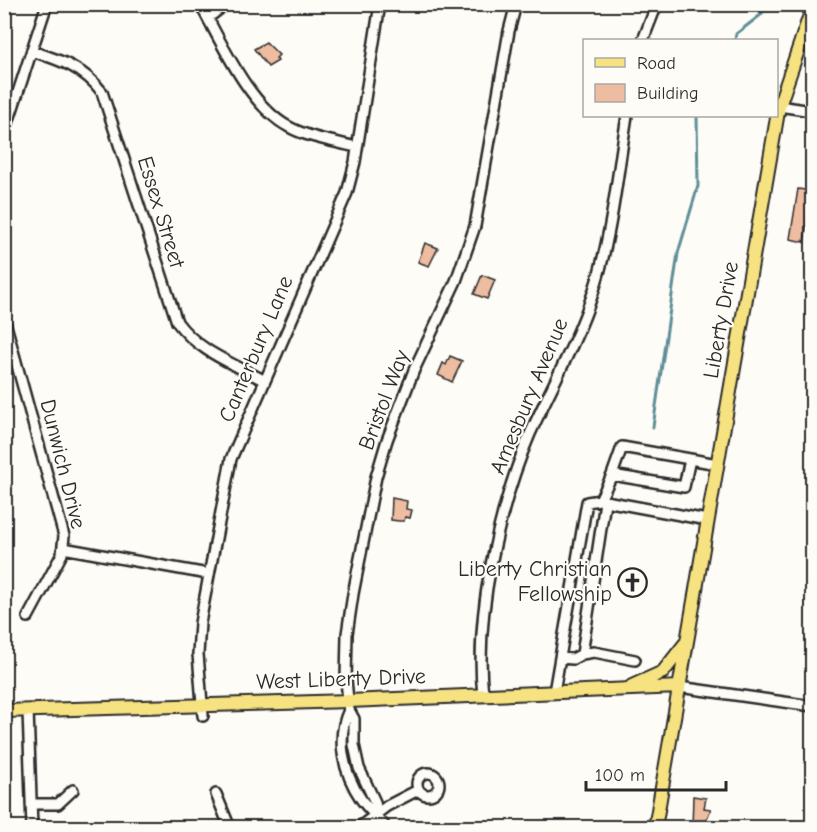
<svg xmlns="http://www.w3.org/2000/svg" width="817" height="832" font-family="'Comic Neue',sans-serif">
<rect width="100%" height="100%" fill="#fdfcf7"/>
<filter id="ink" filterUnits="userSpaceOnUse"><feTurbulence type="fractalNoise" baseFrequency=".0167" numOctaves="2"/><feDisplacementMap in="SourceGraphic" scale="12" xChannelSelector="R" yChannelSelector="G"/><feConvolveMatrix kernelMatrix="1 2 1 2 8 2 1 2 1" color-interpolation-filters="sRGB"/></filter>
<g filter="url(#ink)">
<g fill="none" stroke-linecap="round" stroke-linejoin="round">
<path stroke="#5f8e96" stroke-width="3" d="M 735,40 L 736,34 L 762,14 L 762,4
M 653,427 L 678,253 L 698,186 L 697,116"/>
</g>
<path fill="#eebca0" stroke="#2b2b2b" stroke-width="1.5" d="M 266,42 L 279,55 L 276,58 L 278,61 L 268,67 L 254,49 Z
M 798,189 L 812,191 L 804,242 L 790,239 Z
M 425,243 L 438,248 L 429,266 L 418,262 Z
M 482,275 L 495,280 L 487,299 L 474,294 Z
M 450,356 L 462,361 L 452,382 L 438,375 L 443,363 L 446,365 Z
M 392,498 L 407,501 L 406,509 L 412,510 L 410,518 L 405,517 L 404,521 L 399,521 L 391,520 Z
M 693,796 L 706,798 L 704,808 L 711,809 L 703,828 L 692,828 Z"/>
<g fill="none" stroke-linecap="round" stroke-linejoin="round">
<defs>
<path id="minor" d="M 200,4 C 222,43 249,106 289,127 C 309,138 334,141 356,147
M 208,18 L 226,4
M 643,40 L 657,4
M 32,51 C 60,60 84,68 102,92 L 177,322 C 198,351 232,363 263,380
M 779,106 L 812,111
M 4,135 L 47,4
M 4,318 L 64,536 L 62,554 L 28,617
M 690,459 L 717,464
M 600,500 L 612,475 L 684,487 L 690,459 L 622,447 L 612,475
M 63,548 L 208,574
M 582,654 L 594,652 L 635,660
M 560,658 L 573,659 L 582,654 L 605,502
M 679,687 L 812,706
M 554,692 L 587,502 L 600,500 L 707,520
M 483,695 C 474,617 499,506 530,434 C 551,387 577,342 593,293 C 612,236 617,175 627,116
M 28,710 L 32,828
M 349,710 C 335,739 344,774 361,799 C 368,809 378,817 386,828
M 203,716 L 198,654 L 200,623 L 231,459 L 347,193 L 355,162 L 380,4
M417 784a11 11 0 1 1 22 0a11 11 0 1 1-22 0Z
M 216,794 L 230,828
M 31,804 L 58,804 L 73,790
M 377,814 L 375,802 L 359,768 L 354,745 L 354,719 L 349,710 L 346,680 L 347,634 L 353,594 L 376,477 L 387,440 L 414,370 L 456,281 L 475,226 L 509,31 L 516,4
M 358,828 L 387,806 L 418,790"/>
<path id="major" d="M 632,686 L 663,672 L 685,644
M 4,711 L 349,701 L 679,687
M 655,828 L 779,106 L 812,9"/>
</defs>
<use href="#minor" stroke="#2b2b2b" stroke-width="14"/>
<use href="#major" stroke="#2b2b2b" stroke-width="16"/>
<use href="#minor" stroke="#fdfcf7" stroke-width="9"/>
<use href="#major" stroke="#f7e281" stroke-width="12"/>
</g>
</g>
<defs>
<symbol id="church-ring" viewBox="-11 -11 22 22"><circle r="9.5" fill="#fdfcf7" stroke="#2b2b2b" stroke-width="1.5"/><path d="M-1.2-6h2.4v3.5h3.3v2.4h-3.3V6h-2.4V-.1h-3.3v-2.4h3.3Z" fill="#2b2b2b"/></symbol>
</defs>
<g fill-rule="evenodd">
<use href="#church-ring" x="616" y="566" width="33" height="33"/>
</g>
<g text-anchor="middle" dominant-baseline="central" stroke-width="4.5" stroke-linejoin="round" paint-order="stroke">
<g font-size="22" fill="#2b2b2b" stroke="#fdfcf7">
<text transform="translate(161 212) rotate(73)">Essex Street</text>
<text transform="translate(721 320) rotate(-80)">Liberty Drive</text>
<text transform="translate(256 349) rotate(-67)">Canterbury Lane</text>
<text transform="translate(529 396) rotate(-67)">Amesbury Avenue</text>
<text transform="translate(384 400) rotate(-69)">Bristol Way</text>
<text transform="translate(63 464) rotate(76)">Dunwich Drive</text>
<text transform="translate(341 679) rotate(-2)">West Liberty Drive</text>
</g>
<g font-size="22" fill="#2b2b2b" stroke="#fdfcf7" text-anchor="end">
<text x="612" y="569">Liberty Christian<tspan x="612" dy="25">Fellowship</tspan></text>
</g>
</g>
<rect width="817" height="832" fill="none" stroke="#fdfcf7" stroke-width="24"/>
<rect x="12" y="12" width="793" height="808" fill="none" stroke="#2b2b2b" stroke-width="2" filter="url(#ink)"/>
<rect x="583" y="39" width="195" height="78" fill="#fdfcf7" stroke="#a9a8a5" stroke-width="1.5"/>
<rect x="595" y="58" width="30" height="9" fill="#f7e281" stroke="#a9a8a5" stroke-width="1.5"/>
<text x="637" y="69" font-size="18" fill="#2b2b2b">Road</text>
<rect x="595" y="84" width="30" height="18" fill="#eebca0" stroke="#a9a8a5" stroke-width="1.5"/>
<text x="637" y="99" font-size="18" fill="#2b2b2b">Building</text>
<path d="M586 781v9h140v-9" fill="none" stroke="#2b2b2b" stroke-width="3"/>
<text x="595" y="781" font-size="18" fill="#2b2b2b" stroke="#fdfcf7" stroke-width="4.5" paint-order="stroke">100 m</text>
</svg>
